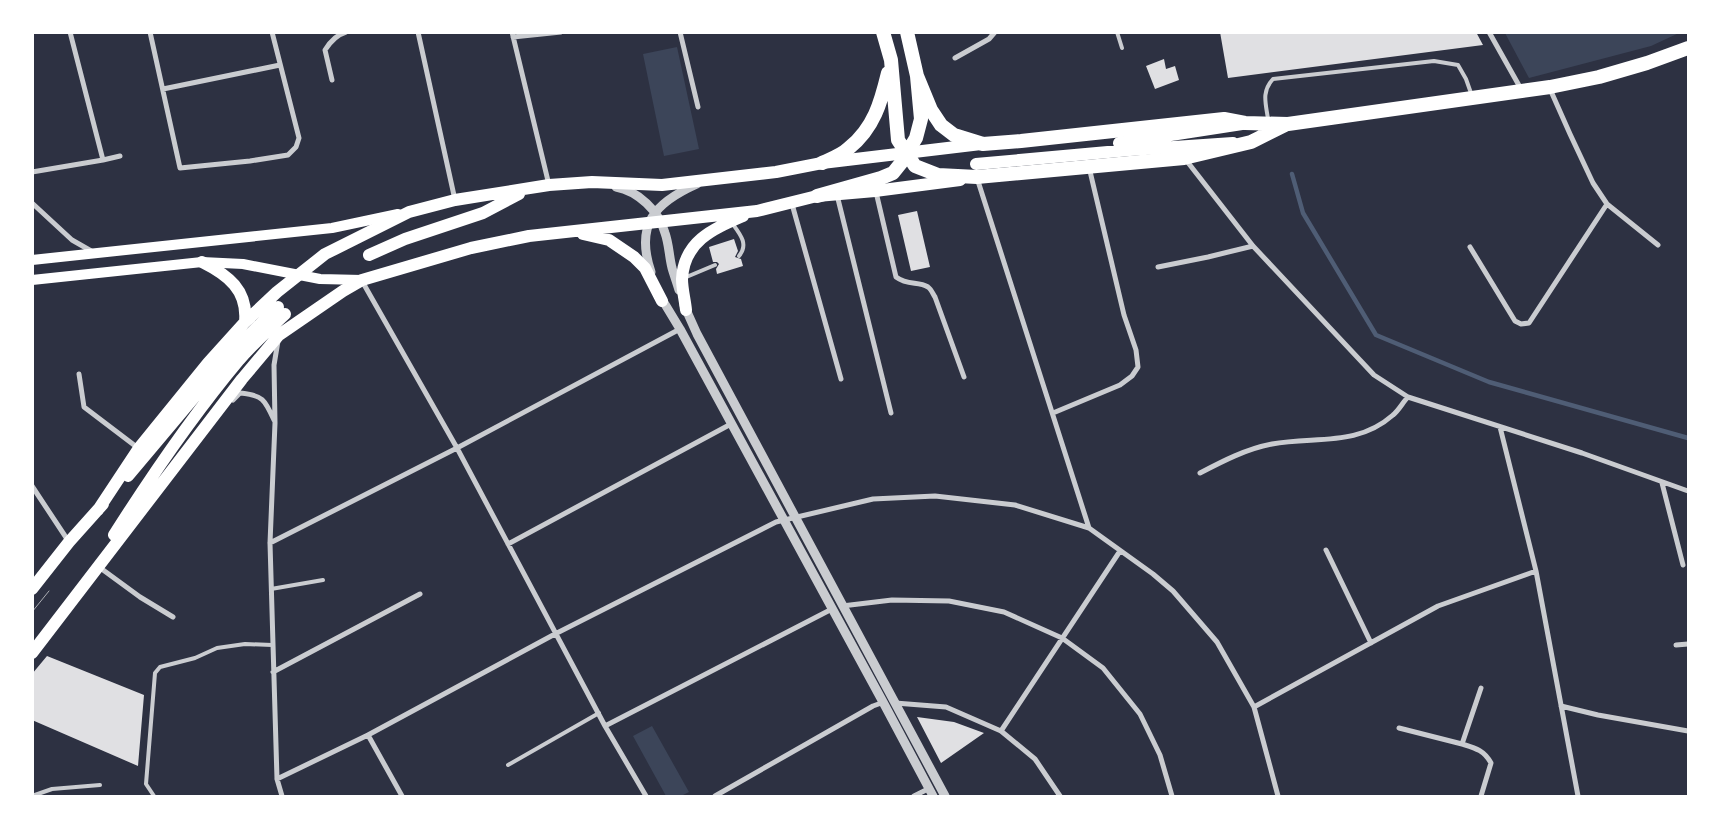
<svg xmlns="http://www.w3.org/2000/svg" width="1721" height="829" font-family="Barlow,sans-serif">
<rect width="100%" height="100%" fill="#2d3142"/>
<path fill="#3c4559" d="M 1505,33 L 1679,33 L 1651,46 L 1529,78 Z
M 677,47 L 699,149 L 664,156 L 643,54 Z
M 652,726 L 689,792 L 681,796 L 666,796 L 633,736 Z"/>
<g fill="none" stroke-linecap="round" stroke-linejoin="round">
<path stroke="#4f5d75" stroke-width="4.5" d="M 1292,174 L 1303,213 L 1376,335 L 1489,382 L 1688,438"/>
</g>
<path fill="#e0e0e3" d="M 1220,32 L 1476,32 L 1483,45 L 1228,78 Z
M 1164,59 L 1166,69 L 1175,66 L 1179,80 L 1155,89 L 1146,66 Z
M 917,211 L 930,267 L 911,271 L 898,215 Z
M 734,239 L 738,251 L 735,257 L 741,259 L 743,266 L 717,274 L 716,269 L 719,264 L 717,262 L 713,262 L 709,247 Z
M 47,656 L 144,695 L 138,766 L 32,720 L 32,674 Z
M 917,717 L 954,722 L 984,733 L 941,763 Z"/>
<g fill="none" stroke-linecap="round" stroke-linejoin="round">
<path stroke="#caccd0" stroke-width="4" d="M 1117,32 L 1122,48
M 1268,119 C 1266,104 1261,92 1273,79 L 1434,61 L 1458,65 L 1466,79 L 1472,96
M 732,223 C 740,234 749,244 739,256
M 684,278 L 715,265
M 271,589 L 323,580
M 508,765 L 599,713
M 32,796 L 52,789 L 100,785
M 154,796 L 146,784 L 155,673 L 160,667 L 195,658 L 217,648 L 245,644 L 272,645"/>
<path stroke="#caccd0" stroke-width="5" d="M 150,32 L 180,168 L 250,161 L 288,155 L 296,147 L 299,138 L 272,32
M 418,32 L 455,200
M 512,32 L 549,185
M 680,32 L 698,107
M 1489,32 L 1521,89
M 513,37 L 561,32
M 955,58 L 989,39 L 995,32
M 332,80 L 325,50 C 330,42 336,35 346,32
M 163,89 L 280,65
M 1550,89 L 1570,134 L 1593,183 L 1607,204 L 1658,245
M 103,160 L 120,156
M 1186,160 L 1253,246 L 1374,375 L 1408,397 L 1582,453 L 1688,491
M 32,172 L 103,160 L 70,32
M 977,178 L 1089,528
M 876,192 L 896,277 C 908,286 918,281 928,287 C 931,289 933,294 935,297 L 964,377
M 837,195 L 891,413
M 32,203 L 72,240 L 93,252
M 792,204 L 841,379
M 1470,247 L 1515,321 L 1521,324 L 1529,323 L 1607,204
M 1158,267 L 1208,257 L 1253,246
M 362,281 L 457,448 L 605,726 L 646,796
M 278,341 L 274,365 L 275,423 L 270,543 L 277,779 L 282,796
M 79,374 L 84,407 L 138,448
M 233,400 L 240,393 C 263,395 265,400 274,420
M 1053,413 L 1120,385 L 1132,376 L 1138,367 L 1136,350 L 1124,315 L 1089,167
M 1500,427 L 1536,571 L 1578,796
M 1200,473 C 1223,461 1246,449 1272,444 C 1315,436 1357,447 1393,415 C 1399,410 1403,402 1408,397
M 1662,483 L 1683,565
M 32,486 L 69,542
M 270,543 L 457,448 L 680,329
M 508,544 L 731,424
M 1326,550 L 1371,643
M 99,567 L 140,597 L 173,617
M 842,606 L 892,600 L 949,601 L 1004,612 L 1062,638 L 1103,668 L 1140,714 L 1160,755 L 1172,796
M 1676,645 L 1688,644
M 273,672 L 420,594
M 1481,688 L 1462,744 C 1475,748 1484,750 1491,763 L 1481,796
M 895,703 L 946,707 L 1001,731 L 1035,759 L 1060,796
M 1561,706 L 1598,715 L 1688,731
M 1254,707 L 1438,606 L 1536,571
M 605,726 L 832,609
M 1399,728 L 1462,744
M 1001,731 L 1120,551
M 368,735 L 402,796
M 277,779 L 368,735 L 555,634 L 776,522 L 873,499 L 935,496 L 1015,505 L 1089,528 L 1153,574 L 1173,591 L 1217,642 L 1254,707 L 1278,796
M 715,796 L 873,706 L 884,702
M 914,796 L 928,789"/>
<path stroke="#caccd0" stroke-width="9" d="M 616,187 C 638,191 659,211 665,233 C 669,244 669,256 672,268 C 674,275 677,283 679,290
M 651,272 C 635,225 654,203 697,184
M 660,296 L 680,329 L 883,702 L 933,796
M 684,305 L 697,334 L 945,796"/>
<path stroke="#fff" stroke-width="10" d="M 32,260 L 332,228 L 398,214
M 32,280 L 202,262 L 243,264 L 320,279 L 362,280"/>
<path stroke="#fff" stroke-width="12" d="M 1119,143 L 1242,124
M 976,164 L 1130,150 L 1233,143
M 583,234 L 609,240 L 634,257 L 645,268 L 662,301
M 369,255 L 405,239 L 483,213 L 519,194
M 202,262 C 228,275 248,290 245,322
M 686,310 C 685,300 682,289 682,279 C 684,241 713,229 743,216
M 128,476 L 234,350 L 278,307
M 98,510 L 139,448 L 208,363 L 245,322 L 277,292 L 325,254 L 409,212 L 455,200 L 549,185 L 592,182 L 662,185 L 776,172 L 822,163 L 981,144
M 114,535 C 152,475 193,415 239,360 C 253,344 269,329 285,314
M 32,589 L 69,542 L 103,504
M 32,653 L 242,379 L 279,335 L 343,291 L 362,280 L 471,248 L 529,236 L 757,211 L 817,196 L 875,191 L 960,180"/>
<path stroke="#fff" stroke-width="14" d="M 883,32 L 891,60 L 898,140 L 915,166 L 938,175 L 977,177 L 1184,158 L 1251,142 L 1285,125
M 917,76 L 931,110 L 941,125 L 954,135 L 983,144 L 1021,141 L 1224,119 L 1245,123 L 1288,124 L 1550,87 L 1599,77 L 1647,63 L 1688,48
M 822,163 C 831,159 842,155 849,148 C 874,128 881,102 888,73
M 817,196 L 881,178 L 893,173 L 901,163 L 916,138 L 921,119 L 917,76 L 907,32"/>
<path stroke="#abadb3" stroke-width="1" d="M 32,612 L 49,591"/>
</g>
<rect width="1721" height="829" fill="none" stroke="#ffffff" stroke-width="68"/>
</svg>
